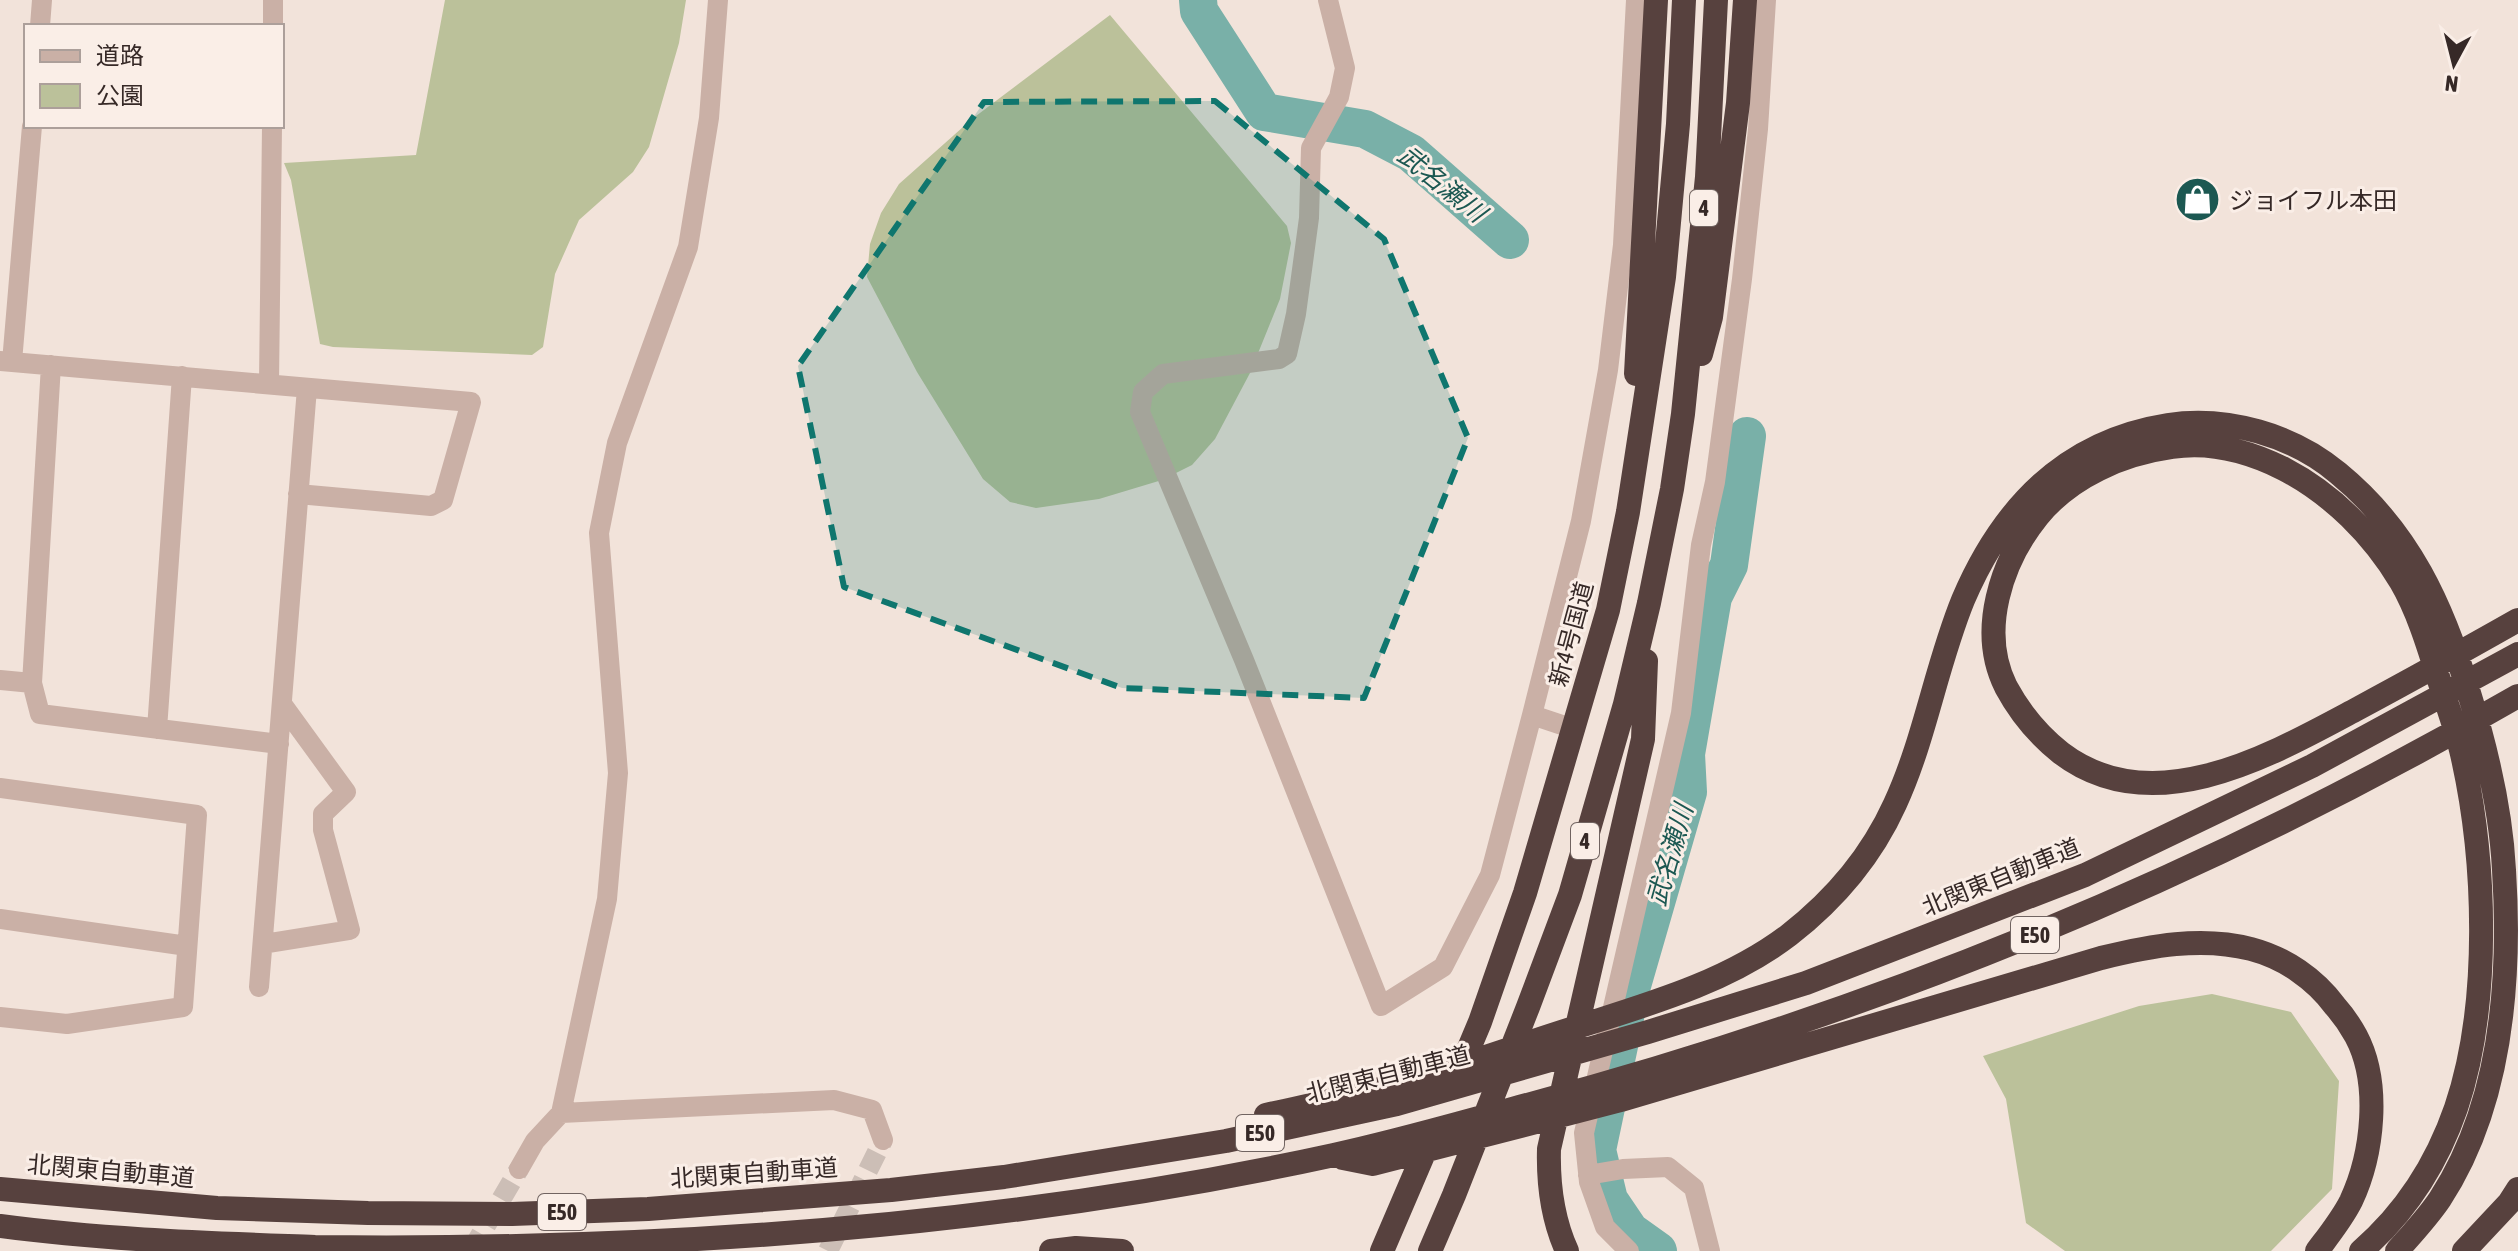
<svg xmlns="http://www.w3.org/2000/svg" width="2518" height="1251" font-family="'Asap Condensed','Noto Sans JP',sans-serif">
<rect width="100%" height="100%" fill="#f2e3da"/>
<path fill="#bbc19a" d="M 445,0 L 686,0 L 679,43 L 649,147 L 633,172 L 579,220 L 555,274 L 543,347 L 532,355 L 333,347 L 320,344 L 291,180 L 284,163 L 416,155 Z
M 1110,15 L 1287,226 L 1291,243 L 1280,299 L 1250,373 L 1215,439 L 1192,465 L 1162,480 L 1099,499 L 1036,508 L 1010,502 L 983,479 L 917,372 L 867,277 L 870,244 L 881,213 L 899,184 L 972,119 Z
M 2212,994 L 2291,1012 L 2339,1081 L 2332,1189 L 2271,1251 L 2065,1251 L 2026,1223 L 2006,1099 L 1983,1056 L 2139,1006 Z"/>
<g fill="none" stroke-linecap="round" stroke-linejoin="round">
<path stroke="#79b0a8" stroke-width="38" d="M 1198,0 L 1199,11 L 1264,112 L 1365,129 L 1411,153 L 1510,240
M 1658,1251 L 1630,1231 L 1609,1200 L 1597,1150 L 1631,989 L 1688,792 L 1686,754 L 1713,597 L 1729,565 L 1747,436"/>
<path stroke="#ccbeb6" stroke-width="20" stroke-dasharray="20 10" stroke-linecap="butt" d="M 471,1251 L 519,1169
M 828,1251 L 883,1140"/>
<path stroke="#cab0a6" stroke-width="20" d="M 1328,0 L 1345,68 L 1339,97 L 1311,148 L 1309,218 L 1296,314 L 1287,354 L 1279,359 L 1163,374 L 1143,392 L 1140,412 L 1244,660 L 1381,1006 L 1443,967 L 1490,875 L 1532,715 L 1581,521 L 1608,370 L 1623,245 L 1636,0
M 40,26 L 42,0
M 273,26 L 273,0
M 0,361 L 471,402 L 443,500 L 431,506 L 298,494
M 12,362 L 32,126
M 269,384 L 272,126
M 0,680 L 32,683 L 40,714 L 279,744
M 32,683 L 51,365
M 1532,715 L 1574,729
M 157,729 L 182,376
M 0,788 L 197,815 L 183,1007 L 67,1024 L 0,1017
M 0,919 L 187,946
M 263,944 L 350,930 L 323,830 L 323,814 L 346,792 L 282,704
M 259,987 L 307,388
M 561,1113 L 834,1100 L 872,1110 L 883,1140
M 519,1169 L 535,1141 L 561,1113 L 607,899 L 618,773 L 599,533 L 617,443 L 688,247 L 709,118 L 718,0
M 1588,1175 L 1623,1169 L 1668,1167 L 1694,1188 L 1710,1251
M 1629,1251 L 1605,1227 L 1589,1182 L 1584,1133 L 1681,713 L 1701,545 L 1715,482 L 1742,279 L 1758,129 L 1766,0"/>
<path stroke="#57413e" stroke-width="24" d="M 1701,354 L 1711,317 L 1738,103 L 1745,0
M 1636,374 L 1656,0
M 1459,1072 L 1480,1022 L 1525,893 L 1608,610 L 1628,512 L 1664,277 L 1678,124 L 1684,0
M 1266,1115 C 1310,1105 1355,1096 1399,1084 C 1457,1068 1514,1047 1571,1029 C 1646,1005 1726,983 1789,935 C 1834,900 1871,857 1895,804 C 1925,739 1936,666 1963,600 C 2002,508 2066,441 2168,425 C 2227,416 2293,435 2338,473 C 2410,532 2443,607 2469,693 C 2487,751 2501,810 2504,870 C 2511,980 2502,1104 2440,1199 C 2428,1217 2412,1234 2397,1251
M 1343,1158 L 1373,1164 L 1621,1100 L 2101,958 C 2150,946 2201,936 2251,949 C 2285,958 2315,979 2335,1006 C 2343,1015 2350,1025 2356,1036 C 2381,1083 2373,1154 2351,1201 C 2342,1219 2329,1235 2317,1251
M 0,1189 L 217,1208 L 368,1213 L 512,1214 L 648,1209 L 891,1190 L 1004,1177 L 1226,1141 L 1397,1104 L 1648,1032 L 1806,983 L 2085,875 L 2312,766 L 2518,654
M 0,1226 C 104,1240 210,1243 315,1247 C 656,1251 1000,1228 1334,1155 C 1394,1142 1453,1125 1512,1109 C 1868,1015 2198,881 2518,696
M 1051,1251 L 1076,1248 L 1122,1251
M 1382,1251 L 1430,1139
M 1430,1251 L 1454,1195 L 1528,1007 L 1570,895 L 1625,704 L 1649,603 L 1672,489 L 1683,414 L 1707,177 L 1716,0
M 1567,1251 C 1552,1218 1548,1185 1549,1149 L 1643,739 L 1646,661
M 2361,1251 C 2405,1213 2437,1163 2456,1108 C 2491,1004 2486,860 2462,754 C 2456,729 2447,705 2439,680 C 2429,648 2418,611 2401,582 C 2373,535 2332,494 2284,469 C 2250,452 2211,441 2172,447 C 2122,454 2071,476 2038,516 C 2001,562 1978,631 2006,687 C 2020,713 2037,734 2061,753 C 2153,823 2271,755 2357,709 C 2411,680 2465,650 2518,620
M 2464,1251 L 2509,1203 L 2518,1189"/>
</g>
<path fill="#0f766e" fill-opacity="0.2" stroke="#0f766e" stroke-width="6" stroke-dasharray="16 10" stroke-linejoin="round" d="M 1215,101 L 1384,239 L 1468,438 L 1364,698 L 1122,688 L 844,587 L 798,366 L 984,102 Z"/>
<defs>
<symbol id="shop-disc" viewBox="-11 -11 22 22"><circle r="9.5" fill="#1c5852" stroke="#faeee7"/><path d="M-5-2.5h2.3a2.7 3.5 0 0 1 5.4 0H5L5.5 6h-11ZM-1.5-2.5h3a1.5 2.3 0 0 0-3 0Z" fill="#fff"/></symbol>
</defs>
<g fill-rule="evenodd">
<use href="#shop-disc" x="2172" y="174" width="51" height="51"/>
</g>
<g text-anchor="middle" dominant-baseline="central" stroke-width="6" stroke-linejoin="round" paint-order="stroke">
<g fill="#faeee7" stroke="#716461" stroke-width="2">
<rect x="1690" y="190" width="28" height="36" rx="6"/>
<rect x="1571" y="823" width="28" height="36" rx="6"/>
<rect x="2011" y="917" width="48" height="36" rx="6"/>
<rect x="1236" y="1115" width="48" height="36" rx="6"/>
<rect x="538" y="1194" width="48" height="36" rx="6"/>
</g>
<g font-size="22" font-weight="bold" fill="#362927">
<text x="1704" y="208">4</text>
<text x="1585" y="841">4</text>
<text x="2035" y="935">E50</text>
<text x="1260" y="1133">E50</text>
<text x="562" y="1212">E50</text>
</g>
<g font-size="24" fill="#362927" stroke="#faeee7" text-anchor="start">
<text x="2229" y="200">ジョイフル本田</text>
</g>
<g font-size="24" fill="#362927" stroke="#faeee7">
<text transform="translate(1571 634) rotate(-75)">新4号国道</text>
<text transform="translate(2001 877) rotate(-22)">北関東自動車道</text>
<text transform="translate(1388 1074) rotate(-14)">北関東自動車道</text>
<text transform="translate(111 1171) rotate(5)">北関東自動車道</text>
<text transform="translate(754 1173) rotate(-4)">北関東自動車道</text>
</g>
<g font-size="26" font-style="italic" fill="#1c5852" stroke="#faeee7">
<text transform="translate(1442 184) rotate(39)">武名瀬川</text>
<text transform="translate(1670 855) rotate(-74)">武名瀬川</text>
</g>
</g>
<rect x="24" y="24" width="260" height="104" fill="#faeee7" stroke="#ac9f9a" stroke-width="2"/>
<rect x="40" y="50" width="40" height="12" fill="#cab0a6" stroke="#ac9f9a" stroke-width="2"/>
<text x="96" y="64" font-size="24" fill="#362927">道路</text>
<rect x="40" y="84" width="40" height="24" fill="#bbc19a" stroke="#ac9f9a" stroke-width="2"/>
<text x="96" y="104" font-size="24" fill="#362927">公園</text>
<g transform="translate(2454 64) rotate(187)" stroke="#faeee7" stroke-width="6" paint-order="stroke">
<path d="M0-6L14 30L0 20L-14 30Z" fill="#362927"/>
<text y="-12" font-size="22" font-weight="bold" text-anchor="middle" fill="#362927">N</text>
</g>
</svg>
